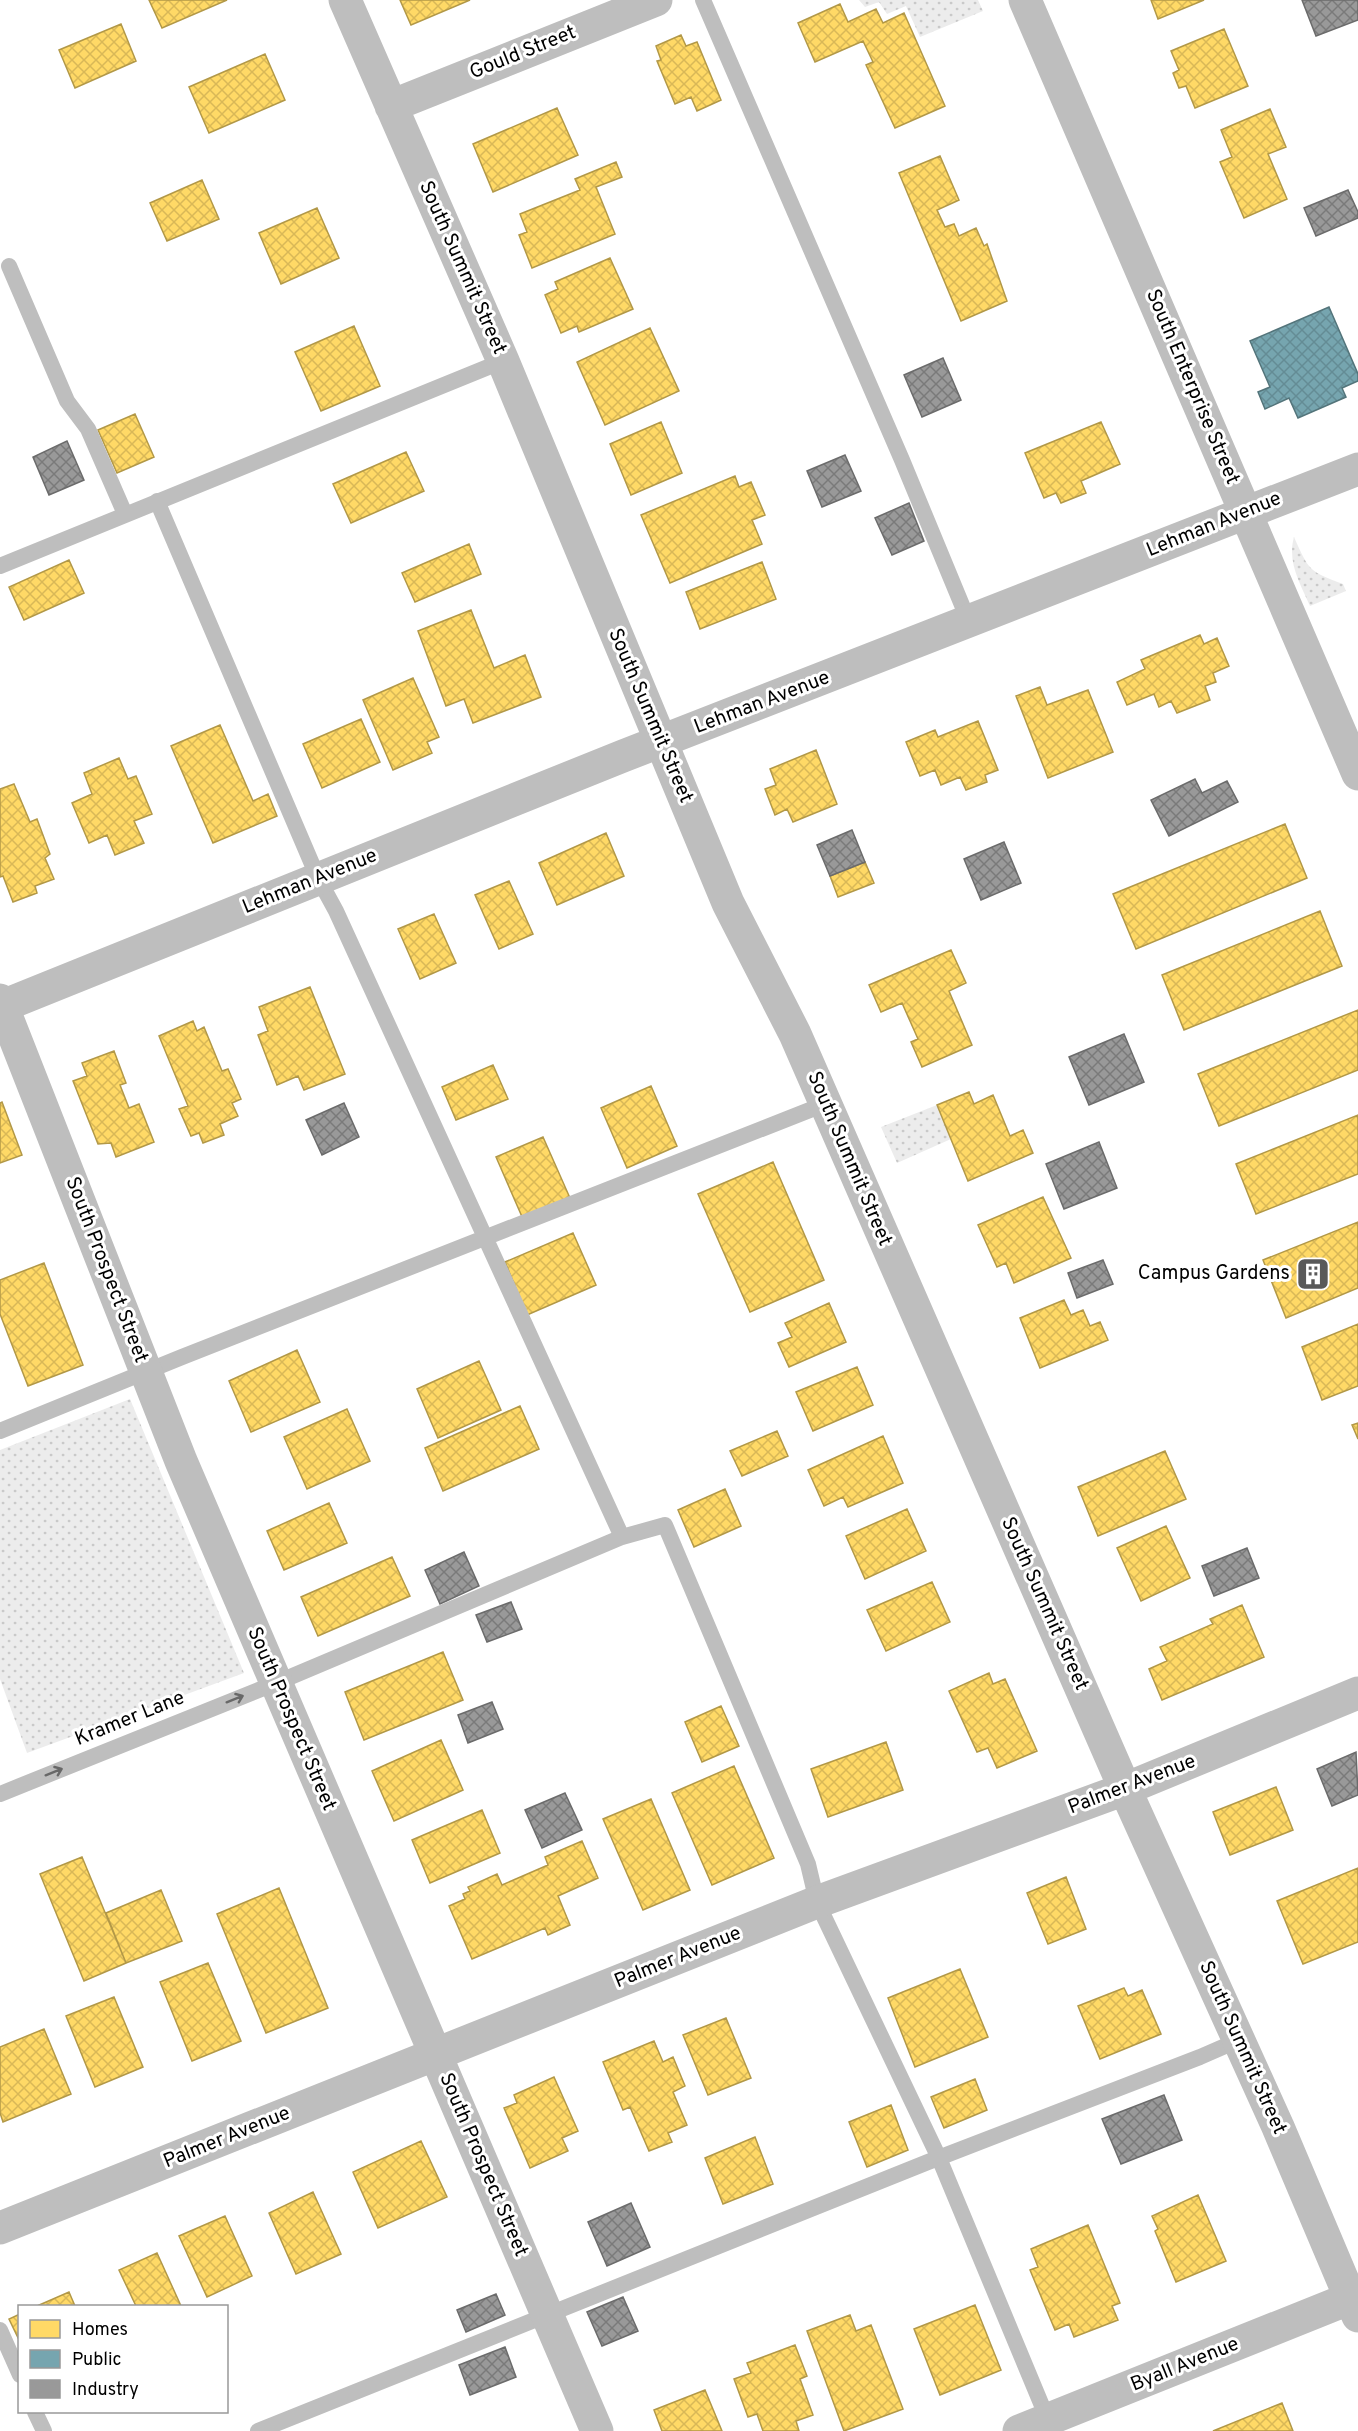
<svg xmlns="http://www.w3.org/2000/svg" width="1358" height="2431" font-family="Overpass,sans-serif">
<defs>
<pattern id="grass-dots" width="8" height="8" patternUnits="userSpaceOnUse" patternTransform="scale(1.5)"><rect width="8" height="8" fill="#ececec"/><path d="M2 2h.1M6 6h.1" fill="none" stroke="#c9c9c9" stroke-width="1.8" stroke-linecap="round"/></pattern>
<pattern id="homes-cross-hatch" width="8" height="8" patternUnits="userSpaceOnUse" patternTransform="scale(1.5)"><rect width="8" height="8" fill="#ffd966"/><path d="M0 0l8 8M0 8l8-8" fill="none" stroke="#d9b857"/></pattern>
<pattern id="public-cross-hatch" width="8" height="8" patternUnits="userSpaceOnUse" patternTransform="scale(1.5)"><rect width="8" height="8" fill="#76a5af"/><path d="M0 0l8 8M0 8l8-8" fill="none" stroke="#648c95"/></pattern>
<pattern id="industry-cross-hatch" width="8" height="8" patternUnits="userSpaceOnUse" patternTransform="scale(1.5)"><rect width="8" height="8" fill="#999"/><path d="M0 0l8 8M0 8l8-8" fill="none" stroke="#7a7a7a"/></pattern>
</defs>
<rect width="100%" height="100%" fill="#fff"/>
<path fill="url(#grass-dots)" d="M 859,0 L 978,0 L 983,11 L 920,37 L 906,6 L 887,14 L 879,2 L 865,7 Z
M 1294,537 C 1309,571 1309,571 1343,584 L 1346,591 L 1310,606 C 1300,583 1287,562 1294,537 Z
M 937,1105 L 951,1139 L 897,1163 L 881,1127 Z
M 130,1399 L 244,1673 L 27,1753 L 0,1679 L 0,1450 Z"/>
<path fill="url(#homes-cross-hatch)" stroke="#b29847" stroke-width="1.5" d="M 149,0 L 227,0 L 162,28 Z
M 400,0 L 470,0 L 411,25 Z
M 1151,0 L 1204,0 L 1158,19 Z
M 840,4 L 848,22 L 876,9 L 883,23 L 904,13 L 945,106 L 895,128 L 866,65 L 873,62 L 863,41 L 815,62 L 798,23 Z
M 121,24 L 136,61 L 75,88 L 59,50 Z
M 1224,29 L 1248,86 L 1195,108 L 1186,86 L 1179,88 L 1173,73 L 1179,70 L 1171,51 Z
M 681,35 L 686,46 L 697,42 L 721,100 L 697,111 L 691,97 L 675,104 L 657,61 L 661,60 L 656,46 Z
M 265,54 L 285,100 L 209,133 L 189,87 Z
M 557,108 L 578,155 L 493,192 L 473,144 Z
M 1270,109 L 1286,147 L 1268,154 L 1287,199 L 1244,218 L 1220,162 L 1232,157 L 1221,130 Z
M 940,156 L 959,200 L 937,210 L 945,227 L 954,224 L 959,236 L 976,228 L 984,246 L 987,244 L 1007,301 L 961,321 L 899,173 Z
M 616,162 L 622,177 L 596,187 L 615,234 L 532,268 L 519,235 L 527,232 L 520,214 L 580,190 L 575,179 Z
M 202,180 L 219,219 L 167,241 L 150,203 Z
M 317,208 L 339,258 L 281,284 L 259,233 Z
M 610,258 L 633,309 L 579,332 L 577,326 L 561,333 L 545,295 L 558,289 L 555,282 Z
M 354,326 L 380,386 L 321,411 L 295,352 Z
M 650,328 L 679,391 L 605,425 L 577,362 Z
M 135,414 L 154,457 L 117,473 L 98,430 Z
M 661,422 L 682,473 L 631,495 L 610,444 Z
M 1101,422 L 1120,464 L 1081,481 L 1086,493 L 1061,503 L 1056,493 L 1044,498 L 1025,453 Z
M 406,452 L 424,491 L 351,523 L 333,484 Z
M 735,476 L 739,487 L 751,482 L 765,515 L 752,520 L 762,544 L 670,583 L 641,515 Z
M 469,544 L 481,574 L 415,602 L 402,573 Z
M 69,560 L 84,593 L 24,620 L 9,587 Z
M 762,562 L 776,599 L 700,629 L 686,592 Z
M 471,610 L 494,668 L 525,655 L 541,697 L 473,723 L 464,699 L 446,706 L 418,631 Z
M 1200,635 L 1204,644 L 1217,638 L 1229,666 L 1213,673 L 1216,682 L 1205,686 L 1210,700 L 1177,713 L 1171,701 L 1159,707 L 1154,694 L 1127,705 L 1117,682 L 1145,669 L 1141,660 Z
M 413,678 L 439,737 L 427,742 L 432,753 L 393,770 L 363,700 Z
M 1040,687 L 1047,705 L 1088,690 L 1113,752 L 1048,778 L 1016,696 Z
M 361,719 L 380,762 L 322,788 L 303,744 Z
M 978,721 L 998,770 L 985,775 L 987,782 L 966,790 L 960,777 L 941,785 L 935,770 L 920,776 L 906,742 L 935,730 L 938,737 Z
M 220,725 L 253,801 L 268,794 L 277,816 L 213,843 L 171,746 Z
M 816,750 L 837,804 L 793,822 L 787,809 L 775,815 L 765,789 L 776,785 L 770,769 Z
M 119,758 L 128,779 L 136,776 L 152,814 L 134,821 L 144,843 L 115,855 L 107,835 L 89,843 L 72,803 L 92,794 L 84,773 Z
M 14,784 L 30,822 L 37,819 L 50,854 L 45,858 L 54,879 L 35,886 L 37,893 L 13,902 L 3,876 L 0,877 L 0,789 Z
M 1285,824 L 1307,878 L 1136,949 L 1113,894 Z
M 606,833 L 624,876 L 557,905 L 539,863 Z
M 865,862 L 874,883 L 838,897 L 830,876 Z
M 509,881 L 533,934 L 499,949 L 475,895 Z
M 1320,911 L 1342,966 L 1184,1030 L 1162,975 Z
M 434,914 L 456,963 L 420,979 L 398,929 Z
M 951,950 L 966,983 L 949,991 L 972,1045 L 922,1067 L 911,1042 L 918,1039 L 902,1003 L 881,1012 L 869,985 Z
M 310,987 L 345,1074 L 304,1090 L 298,1076 L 277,1085 L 258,1035 L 268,1031 L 259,1007 Z
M 1358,1010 L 1358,1070 L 1219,1126 L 1198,1074 Z
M 193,1021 L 197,1031 L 204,1027 L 222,1071 L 228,1069 L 241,1099 L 232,1103 L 238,1116 L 220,1124 L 224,1135 L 203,1143 L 199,1133 L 191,1136 L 179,1109 L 188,1106 L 159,1036 Z
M 114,1051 L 126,1083 L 120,1085 L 129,1108 L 139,1104 L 154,1142 L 116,1157 L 111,1143 L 98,1144 L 73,1081 L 87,1076 L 82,1063 Z
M 493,1065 L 508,1099 L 456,1120 L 442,1087 Z
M 651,1086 L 677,1146 L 627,1168 L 601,1108 Z
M 969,1092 L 974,1104 L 993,1095 L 1010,1136 L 1023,1130 L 1033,1153 L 968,1181 L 937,1105 Z
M 2,1102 L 22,1155 L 0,1163 L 0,1103 Z
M 1358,1115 L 1358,1174 L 1256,1214 L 1236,1164 Z
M 543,1137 L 570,1198 L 523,1219 L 496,1157 Z
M 773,1162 L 824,1280 L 750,1312 L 698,1194 Z
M 1043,1197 L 1071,1258 L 1014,1283 L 1006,1263 L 997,1267 L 978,1225 Z
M 1358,1222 L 1358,1288 L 1286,1318 L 1263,1260 Z
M 573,1233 L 596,1285 L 527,1315 L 505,1262 Z
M 44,1263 L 83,1365 L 28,1386 L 0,1314 L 0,1280 Z
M 1064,1300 L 1071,1315 L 1083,1310 L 1090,1326 L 1100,1322 L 1108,1340 L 1040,1368 L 1020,1318 Z
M 829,1303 L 846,1342 L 789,1367 L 778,1343 L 792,1337 L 785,1323 Z
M 1358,1324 L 1358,1386 L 1322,1400 L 1302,1347 Z
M 297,1350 L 320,1402 L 251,1432 L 229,1381 Z
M 479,1361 L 501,1410 L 438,1438 L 417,1389 Z
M 857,1367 L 873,1405 L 813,1431 L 796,1392 Z
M 520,1406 L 539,1449 L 443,1491 L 425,1448 Z
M 347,1409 L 370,1461 L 307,1489 L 284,1437 Z
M 1358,1423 L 1358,1439 L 1352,1425 Z
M 777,1431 L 788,1456 L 742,1476 L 730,1451 Z
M 883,1436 L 903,1483 L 848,1507 L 843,1497 L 824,1506 L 808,1470 Z
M 1165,1451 L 1186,1499 L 1098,1536 L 1078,1487 Z
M 725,1489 L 741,1526 L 694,1547 L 678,1510 Z
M 329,1503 L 347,1543 L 284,1570 L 267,1531 Z
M 907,1509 L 926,1551 L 865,1579 L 846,1536 Z
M 1166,1526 L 1190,1578 L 1141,1601 L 1117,1548 Z
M 392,1557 L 410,1596 L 318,1636 L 301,1597 Z
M 932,1582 L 950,1622 L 886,1651 L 867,1610 Z
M 1242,1605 L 1264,1657 L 1162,1700 L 1149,1669 L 1167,1661 L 1160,1647 L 1213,1624 L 1210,1619 Z
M 443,1652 L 463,1700 L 364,1740 L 345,1692 Z
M 989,1673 L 993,1684 L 1005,1679 L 1037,1751 L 997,1768 L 988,1748 L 977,1752 L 949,1691 Z
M 721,1706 L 739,1746 L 702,1762 L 685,1722 Z
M 441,1740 L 463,1790 L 394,1821 L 372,1771 Z
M 886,1742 L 903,1790 L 828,1817 L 811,1769 Z
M 734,1766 L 774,1858 L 712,1885 L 672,1793 Z
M 1276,1787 L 1293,1830 L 1230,1855 L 1213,1812 Z
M 651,1799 L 690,1890 L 643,1910 L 603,1819 Z
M 482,1810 L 500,1853 L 430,1883 L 412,1840 Z
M 582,1841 L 598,1878 L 558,1896 L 570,1925 L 548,1935 L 545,1928 L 472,1959 L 449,1906 L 465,1899 L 463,1894 L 470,1891 L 468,1887 L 497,1874 L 502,1885 L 548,1865 L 545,1857 Z
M 82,1857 L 126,1963 L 84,1981 L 40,1874 Z
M 1358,1868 L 1358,1942 L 1303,1964 L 1277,1901 Z
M 1066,1877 L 1086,1929 L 1048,1944 L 1027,1893 Z
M 279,1888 L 328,2008 L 266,2033 L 217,1914 Z
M 161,1890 L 182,1941 L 126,1963 L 106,1913 Z
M 208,1963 L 241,2041 L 192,2061 L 160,1982 Z
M 960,1969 L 988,2037 L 915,2067 L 888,1998 Z
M 1124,1988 L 1128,1996 L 1142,1990 L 1161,2034 L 1100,2059 L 1078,2006 Z
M 114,1997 L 143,2067 L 95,2087 L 66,2016 Z
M 726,2018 L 751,2078 L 708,2095 L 683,2035 Z
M 44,2029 L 71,2094 L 3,2122 L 0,2113 L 0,2047 Z
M 654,2041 L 663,2062 L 673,2057 L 685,2086 L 673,2092 L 687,2125 L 668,2133 L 672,2142 L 649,2151 L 630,2107 L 623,2110 L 603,2062 Z
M 554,2077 L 578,2131 L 562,2138 L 568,2151 L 530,2168 L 504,2108 L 517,2103 L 514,2095 Z
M 975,2079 L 987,2110 L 944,2128 L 931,2097 Z
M 891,2105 L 908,2150 L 867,2167 L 849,2122 Z
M 755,2137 L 773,2184 L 723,2204 L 705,2158 Z
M 421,2141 L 447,2197 L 378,2228 L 353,2172 Z
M 313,2192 L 341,2254 L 296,2274 L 269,2213 Z
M 1198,2195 L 1226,2261 L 1176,2282 L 1155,2231 L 1158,2229 L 1152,2216 Z
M 225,2216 L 252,2276 L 207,2297 L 179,2236 Z
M 1088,2225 L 1120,2303 L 1112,2306 L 1118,2320 L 1074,2337 L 1069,2324 L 1055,2330 L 1030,2270 L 1038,2267 L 1031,2249 Z
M 157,2253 L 181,2306 L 136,2306 L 119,2270 Z
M 69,2292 L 75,2306 L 37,2306 Z
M 975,2305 L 1001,2370 L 940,2395 L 914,2329 Z
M 20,2314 L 20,2342 L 9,2319 Z
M 850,2315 L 856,2331 L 871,2325 L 903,2409 L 844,2431 L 807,2331 Z
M 795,2345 L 807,2376 L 800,2379 L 813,2415 L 796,2421 L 799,2431 L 763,2431 L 757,2414 L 748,2417 L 734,2379 L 751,2373 L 747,2363 Z
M 705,2390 L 722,2431 L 662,2431 L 654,2410 Z
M 1282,2403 L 1293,2431 L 1213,2431 Z"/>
<path fill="url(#public-cross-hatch)" stroke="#53747a" stroke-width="1.5" d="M 1329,307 L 1358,374 L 1358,381 L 1342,388 L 1346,397 L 1298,418 L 1289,398 L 1265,409 L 1258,392 L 1270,387 L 1250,341 Z"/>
<path fill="url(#industry-cross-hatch)" stroke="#6b6b6b" stroke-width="1.5" d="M 1302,0 L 1358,0 L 1358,20 L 1316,36 Z
M 1348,190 L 1358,212 L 1358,218 L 1316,236 L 1304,208 Z
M 943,358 L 961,400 L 922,417 L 904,375 Z
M 67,441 L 84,480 L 49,495 L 33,457 Z
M 845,455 L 861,491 L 822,507 L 807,471 Z
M 909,503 L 924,541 L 892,555 L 875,518 Z
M 1195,779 L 1202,793 L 1227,781 L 1238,802 L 1169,836 L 1151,800 Z
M 852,830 L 865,862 L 830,876 L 817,845 Z
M 1004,842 L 1021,883 L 981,900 L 964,859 Z
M 1124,1034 L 1144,1082 L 1089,1105 L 1069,1057 Z
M 344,1103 L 359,1137 L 322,1155 L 306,1120 Z
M 1099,1142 L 1117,1188 L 1064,1209 L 1046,1164 Z
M 1103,1260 L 1113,1284 L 1077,1298 L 1068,1273 Z
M 1247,1548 L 1259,1578 L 1214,1596 L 1202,1566 Z
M 464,1552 L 479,1586 L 440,1604 L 425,1570 Z
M 511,1602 L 522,1629 L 487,1642 L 476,1615 Z
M 492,1702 L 503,1729 L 468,1743 L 458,1715 Z
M 1356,1752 L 1358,1795 L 1332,1806 L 1317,1769 Z
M 565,1793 L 582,1830 L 542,1848 L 525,1810 Z
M 1164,2095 L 1182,2140 L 1121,2164 L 1102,2119 Z
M 631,2203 L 650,2247 L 607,2266 L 588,2222 Z
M 496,2294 L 505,2315 L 466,2332 L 457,2310 Z
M 623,2297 L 638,2331 L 602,2346 L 587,2312 Z
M 505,2347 L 516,2377 L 470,2395 L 459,2365 Z"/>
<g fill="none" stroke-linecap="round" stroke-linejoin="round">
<path stroke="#bebebe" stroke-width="16" d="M 703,0 L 902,460 L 969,622
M 9,266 L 67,401 L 88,429 L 125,514
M 157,501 L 318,878 L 336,911 L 622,1537
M 0,566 L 503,361
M 0,1431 L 182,1357 L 825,1104
M 0,1794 L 276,1683 L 622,1537 L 665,1525 L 808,1864 L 817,1902 L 939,2158 L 1050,2425
M 0,2330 L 20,2375
M 35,2412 L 44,2431
M 258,2431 L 928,2162 L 1200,2057 L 1239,2040"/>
<path stroke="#bebebe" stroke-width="33" d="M 345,0 L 503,361 L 728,903 L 795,1034 L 1125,1789 L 1278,2127 L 1358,2316
M 1025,0 L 1358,774
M 391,106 L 656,0
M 0,1000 L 181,1461 L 597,2431
M 0,1007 L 623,756 L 1358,469
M 0,2228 L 817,1902 L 1125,1789 L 1358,1693
M 1019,2431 L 1351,2298"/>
</g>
<defs><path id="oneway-shaft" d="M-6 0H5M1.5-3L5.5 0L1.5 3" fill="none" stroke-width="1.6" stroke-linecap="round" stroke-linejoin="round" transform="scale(1.5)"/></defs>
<g stroke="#686868">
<use href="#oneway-shaft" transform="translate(235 1699) rotate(-22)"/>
<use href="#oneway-shaft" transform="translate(54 1772) rotate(-22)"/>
</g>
<defs>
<symbol id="building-square" viewBox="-11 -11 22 22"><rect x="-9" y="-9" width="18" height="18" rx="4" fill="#595959" stroke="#fff"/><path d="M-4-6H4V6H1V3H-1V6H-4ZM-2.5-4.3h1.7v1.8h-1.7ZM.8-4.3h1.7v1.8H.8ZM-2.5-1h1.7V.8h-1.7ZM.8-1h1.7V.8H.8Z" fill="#fff"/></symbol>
</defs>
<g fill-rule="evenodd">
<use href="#building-square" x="1294" y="1255" width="38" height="38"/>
</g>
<g text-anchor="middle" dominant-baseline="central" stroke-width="6" stroke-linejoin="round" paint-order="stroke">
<g font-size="20" fill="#000" stroke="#fff">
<text transform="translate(523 53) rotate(-22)">Gould Street</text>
<text transform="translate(462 268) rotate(66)">South Summit Street</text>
<text transform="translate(1192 387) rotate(67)">South Enterprise Street</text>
<text transform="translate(1214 525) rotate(-22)">Lehman Avenue</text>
<text transform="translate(762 703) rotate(-21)">Lehman Avenue</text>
<text transform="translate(650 716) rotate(67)">South Summit Street</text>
<text transform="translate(310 882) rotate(-22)">Lehman Avenue</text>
<text transform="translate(849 1159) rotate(67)">South Summit Street</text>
<text transform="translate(106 1270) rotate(69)">South Prospect Street</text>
<text transform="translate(1044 1604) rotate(66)">South Summit Street</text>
<text transform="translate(130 1719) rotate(-22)">Kramer Lane</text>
<text transform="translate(291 1719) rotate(67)">South Prospect Street</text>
<text transform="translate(1132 1785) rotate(-21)">Palmer Avenue</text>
<text transform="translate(678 1958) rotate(-22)">Palmer Avenue</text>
<text transform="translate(1242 2048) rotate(66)">South Summit Street</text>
<text transform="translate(227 2138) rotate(-22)">Palmer Avenue</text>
<text transform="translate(483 2165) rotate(67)">South Prospect Street</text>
<text transform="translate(1185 2365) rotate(-22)">Byall Avenue</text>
</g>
<g font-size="20" fill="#000" stroke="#fff" text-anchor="end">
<text x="1290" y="1274">Campus Gardens</text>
</g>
</g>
<rect x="18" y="2305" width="210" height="108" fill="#ffffff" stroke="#999999" stroke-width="1.5"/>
<rect x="30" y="2320" width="30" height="18" fill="#ffd966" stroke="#999999" stroke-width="1.5"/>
<text x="72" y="2335" font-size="18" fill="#000000">Homes</text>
<rect x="30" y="2350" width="30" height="18" fill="#76a5af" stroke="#999999" stroke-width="1.5"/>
<text x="72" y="2365" font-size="18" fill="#000000">Public</text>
<rect x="30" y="2380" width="30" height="18" fill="#999999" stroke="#999999" stroke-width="1.5"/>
<text x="72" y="2395" font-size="18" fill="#000000">Industry</text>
</svg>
